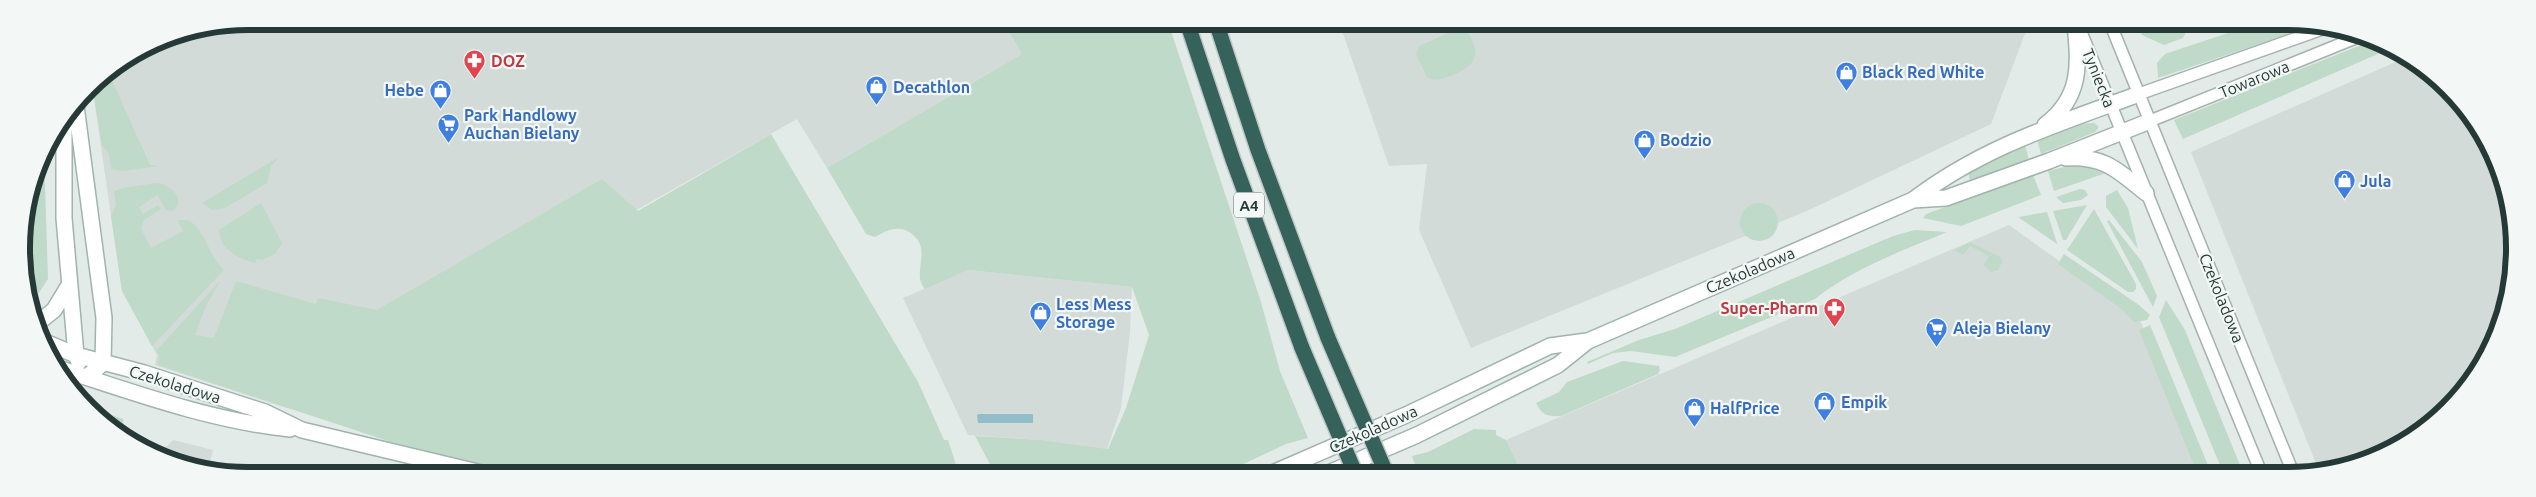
<svg xmlns="http://www.w3.org/2000/svg" width="2536" height="497" font-family="Ubuntu,sans-serif">
<rect width="100%" height="100%" fill="#e3ebe8"/>
<path fill="#d2dbd7" d="M 249,21 L 1003,22 L 1022,54 L 827,168 L 797,119 L 287,408 L 155,365 L 157,355 L 122,291 L 92,85 L 162,38 Z
M 1339,22 L 2029,23 L 1991,124 L 1809,210 L 1471,348 L 1419,230 L 1427,164 L 1389,166 Z
M 2407,57 L 2468,110 L 2507,189 L 2513,278 L 2491,349 L 2448,409 L 2375,458 L 2319,471 L 2191,152 Z
M 2009,225 L 2139,318 L 2203,475 L 1523,475 L 1506,440 Z
M 968,270 L 1132,287 L 1130,332 L 1121,408 L 1107,449 L 1042,440 L 968,435 L 903,298 Z
M 173,440 L 213,450 L 208,470 L 159,454 Z"/>
<path fill="#bfdac8" d="M 1003,22 L 1168,22 L 1261,302 L 1280,371 L 1308,438 L 1286,444 L 1220,475 L 1059,474 L 1027,468 L 995,468 L 991,466 L 975,436 L 1042,440 L 1108,449 L 1126,408 L 1149,335 L 1132,287 L 968,270 L 925,289 C 910,273 935,248 909,232 C 897,225 886,231 875,237 L 866,234 L 827,168 L 1022,54 Z
M 2137,23 L 2169,23 L 2187,30 L 2183,38 L 2164,45 L 2142,35 Z
M 2258,23 L 2318,24 L 2158,78 L 2157,63 L 2165,54 Z
M 1464,26 C 1480,50 1481,64 1453,75 C 1442,79 1437,82 1427,77 L 1416,54 L 1419,46 Z
M 2361,45 L 2369,46 L 2380,53 L 2183,139 L 2174,120 Z
M 109,74 L 150,165 L 159,166 L 122,171 L 111,169 L 109,154 L 102,145 L 92,85 Z
M 2094,123 L 2099,127 L 2095,132 L 2041,154 L 2037,140 L 2076,124 Z
M 771,134 L 918,382 L 944,440 L 948,440 L 959,474 L 524,474 L 391,442 L 158,365 L 159,355 L 156,351 L 220,281 L 206,306 L 195,335 L 214,338 L 236,281 L 316,304 L 318,298 L 377,310 L 602,179 L 638,211 Z
M 2025,145 L 2029,160 L 1972,180 L 1969,179 L 1969,173 Z
M 44,153 L 48,279 L 35,299 L 31,302 L 22,234 L 39,161 Z
M 279,157 L 271,166 L 267,183 L 225,208 L 212,210 L 202,203 Z
M 2068,166 L 2091,167 L 2106,173 L 2054,191 L 2048,171 Z
M 2033,175 L 2041,195 L 1961,226 L 1923,218 L 1926,214 Z
M 157,183 C 170,184 187,199 173,211 L 166,210 L 157,195 L 139,207 L 143,214 L 158,205 L 161,209 L 144,220 L 141,229 L 151,248 L 183,231 L 178,220 L 188,220 C 205,229 209,257 224,270 L 152,346 L 122,291 L 111,216 L 116,205 L 114,191 L 123,188 Z
M 2080,189 L 2085,190 L 2088,195 L 2081,200 L 2063,203 L 2056,197 Z
M 2117,190 L 2128,208 L 2138,249 L 2106,207 L 2106,196 Z
M 261,203 L 282,243 L 275,254 L 262,260 L 256,259 L 255,263 C 239,259 220,250 219,230 Z
M1740 222a19 19 0 1 1 38 0a19 19 0 1 1-38 0Z
M 2087,205 L 2066,240 L 2063,240 L 2053,211 Z
M 2094,209 L 2136,284 L 2136,289 L 2133,292 L 2128,292 L 2067,250 Z
M 2047,212 L 2057,243 L 2057,244 L 2018,217 Z
M 2109,220 L 2142,262 L 2157,296 L 2153,307 L 2107,221 Z
M 1915,230 L 1947,232 C 1902,251 1854,268 1815,299 L 1675,357 L 1631,351 L 1613,353 L 1588,364 L 1587,362 L 1639,340 L 1675,329 L 1893,236 Z
M 1970,242 L 2000,257 L 2002,262 L 1998,270 L 1991,272 L 1984,265 L 1989,256 L 1970,246 L 1963,255 L 1955,250 Z
M 2064,254 L 2139,305 L 2150,315 L 2147,320 L 2134,322 L 2123,310 L 2058,264 Z
M 2166,300 L 2185,330 L 2244,475 L 2224,475 L 2159,317 Z
M 2150,325 L 2212,475 L 2198,475 L 2139,330 Z
M 1623,361 L 1659,366 L 1660,370 L 1658,374 L 1561,416 C 1548,417 1542,415 1536,403 L 1559,392 L 1567,382 Z
M 87,406 L 123,419 L 125,437 Z
M 1474,429 L 1496,430 L 1496,435 L 1506,440 L 1523,475 L 1419,475 L 1412,456 L 1428,452 Z"/>
<path fill="#92bec9" d="M 979,414 L 1033,414 L 1033,423 L 978,423 L 977,415 Z"/>
<g fill="none" stroke-linecap="round" stroke-linejoin="round">
<defs>
<path id="street" d="M 2110,23 L 2294,475
M 2079,27 L 2262,475
M 2139,94 L 2328,27
M 2150,121 L 2358,37"/>
<path id="secondary" d="M 76,106 L 104,318 L 103,363 L 87,377
M 64,123 L 64,218 L 76,355 L 79,362
M 2045,125 C 2082,97 2079,65 2075,23
M 2066,158 C 2105,156 2117,170 2146,193
M 1913,200 L 1946,198 L 2049,161 L 2150,121
M 35,325 L 54,310 L 68,287
M 45,342 L 76,355 L 144,373 L 265,412 L 302,430 L 486,474
M 61,369 C 135,393 212,421 290,429
M 1268,475 L 1406,415 L 1550,346 L 1587,341
M 1324,475 L 1417,435 L 1558,365 L 1588,341 L 1913,200 C 1982,147 2058,124 2139,94"/>
<path id="highway" d="M 1187,22 L 1233,160 L 1302,348
M 1216,22 L 1258,150 L 1328,338"/>
</defs>
<use href="#street" stroke="#a6b2af" stroke-width="14"/>
<use href="#secondary" stroke="#a0b3ad" stroke-width="18"/>
<use href="#highway" stroke="#c2c8c7" stroke-width="18"/>
<use href="#street" stroke="#fff" stroke-width="11"/>
<use href="#secondary" stroke="#fff" stroke-width="15"/>
<use href="#highway" stroke="#35635c" stroke-width="15"/>
<defs>
<path id="highway-bridge" d="M 1328,338 L 1387,475
M 1302,348 L 1356,475"/>
</defs>
<use href="#highway-bridge" stroke="#c2c8c7" stroke-width="18" stroke-linecap="butt"/>
<use href="#highway-bridge" stroke="#35635c" stroke-width="15"/>
</g>
<defs>
<symbol id="pharmacy-pin" viewBox="-11 -11 22 30"><path d="M0 17L-7.5 6A9.5 9.5 0 1 1 7.5 6Z" fill="#e0444e" stroke="#f3f8f6"/><path d="M-2-6h4v4h4v4h-4v4h-4v-4h-4v-4h4Z" fill="#fff"/></symbol>
<symbol id="shop-pin" viewBox="-11 -11 22 30"><path d="M0 17L-7.5 6A9.5 9.5 0 1 1 7.5 6Z" fill="#3f7fe0" stroke="#f3f8f6"/><path d="M-5-2.5h2.3a2.7 3.5 0 0 1 5.4 0H5L5.5 6h-11ZM-1.5-2.5h3a1.5 2.3 0 0 0-3 0Z" fill="#fff"/></symbol>
<symbol id="supermarket-pin" viewBox="-11 -11 22 30"><path d="M0 17L-7.5 6A9.5 9.5 0 1 1 7.5 6Z" fill="#3f7fe0" stroke="#f3f8f6"/><path d="M-6-5.5h2.5l.6 2H6L4.5 2H-2.5L-4.4-4H-6ZM-1.5 3.2a1.3 1.3 0 1 0 .1 0ZM3 3.2a1.3 1.3 0 1 0 .1 0Z" fill="#fff"/></symbol>
</defs>
<g fill-rule="evenodd">
<use href="#pharmacy-pin" x="462" y="48" width="25" height="34"/>
<use href="#shop-pin" x="1834" y="60" width="25" height="34"/>
<use href="#shop-pin" x="864" y="74" width="25" height="34"/>
<use href="#shop-pin" x="428" y="78" width="25" height="34"/>
<use href="#supermarket-pin" x="436" y="112" width="25" height="34"/>
<use href="#shop-pin" x="1632" y="128" width="25" height="34"/>
<use href="#shop-pin" x="2332" y="168" width="25" height="34"/>
<use href="#pharmacy-pin" x="1822" y="296" width="25" height="34"/>
<use href="#shop-pin" x="1028" y="300" width="25" height="34"/>
<use href="#supermarket-pin" x="1924" y="316" width="25" height="34"/>
<use href="#shop-pin" x="1812" y="390" width="25" height="34"/>
<use href="#shop-pin" x="1682" y="396" width="25" height="34"/>
</g>
<g text-anchor="middle" dominant-baseline="central" stroke-width="4.5" stroke-linejoin="round" paint-order="stroke">
<rect fill="#f3f8f6" stroke="#637370" stroke-width="1" x="1234" y="192.5" width="30" height="25" rx="4"/>
<g font-size="15" font-weight="bold" fill="#253a36">
<text x="1249" y="205">A4</text>
</g>
<g font-size="16" font-weight="bold" fill="#be3a42" stroke="#f3f8f6" text-anchor="start">
<text x="491" y="61">DOZ</text>
<text x="1818" y="308" text-anchor="end">Super-Pharm</text>
</g>
<g font-size="16" font-weight="bold" fill="#366cbe" stroke="#f3f8f6" text-anchor="start">
<text x="1862" y="72">Black Red White</text>
<text x="893" y="87">Decathlon</text>
<text x="424" y="90" text-anchor="end">Hebe</text>
<text x="464" y="115">Park Handlowy<tspan x="464" dy="18">Auchan Bielany</tspan></text>
<text x="1660" y="140">Bodzio</text>
<text x="2360" y="181">Jula</text>
<text x="1056" y="304">Less Mess<tspan x="1056" dy="18">Storage</tspan></text>
<text x="1953" y="328">Aleja Bielany</text>
<text x="1841" y="402">Empik</text>
<text x="1710" y="408">HalfPrice</text>
</g>
<g font-size="16" fill="#253a36" stroke="#f3f8f6">
<text transform="translate(2099 78) rotate(68)">Tyniecka</text>
<text transform="translate(2254 79) rotate(-22)">Towarowa</text>
<text transform="translate(1750 270) rotate(-23)">Czekoladowa</text>
<text transform="translate(2222 298) rotate(68)">Czekoladowa</text>
<text transform="translate(175 384) rotate(17)">Czekoladowa</text>
<text transform="translate(1373 429) rotate(-24)">Czekoladowa</text>
</g>
</g>
<path d="M0 0H2536V497H0ZM248 30H2288A218 218 0 0 1 2506 248V249A218 218 0 0 1 2288 467H248A218 218 0 0 1 30 249V248A218 218 0 0 1 248 30Z" fill="#f3f8f6" fill-rule="evenodd"/>
<path fill="none" stroke="#253a36" stroke-width="6" d="M248 30H2288A218 218 0 0 1 2506 248V249A218 218 0 0 1 2288 467H248A218 218 0 0 1 30 249V248A218 218 0 0 1 248 30Z"/>
</svg>
